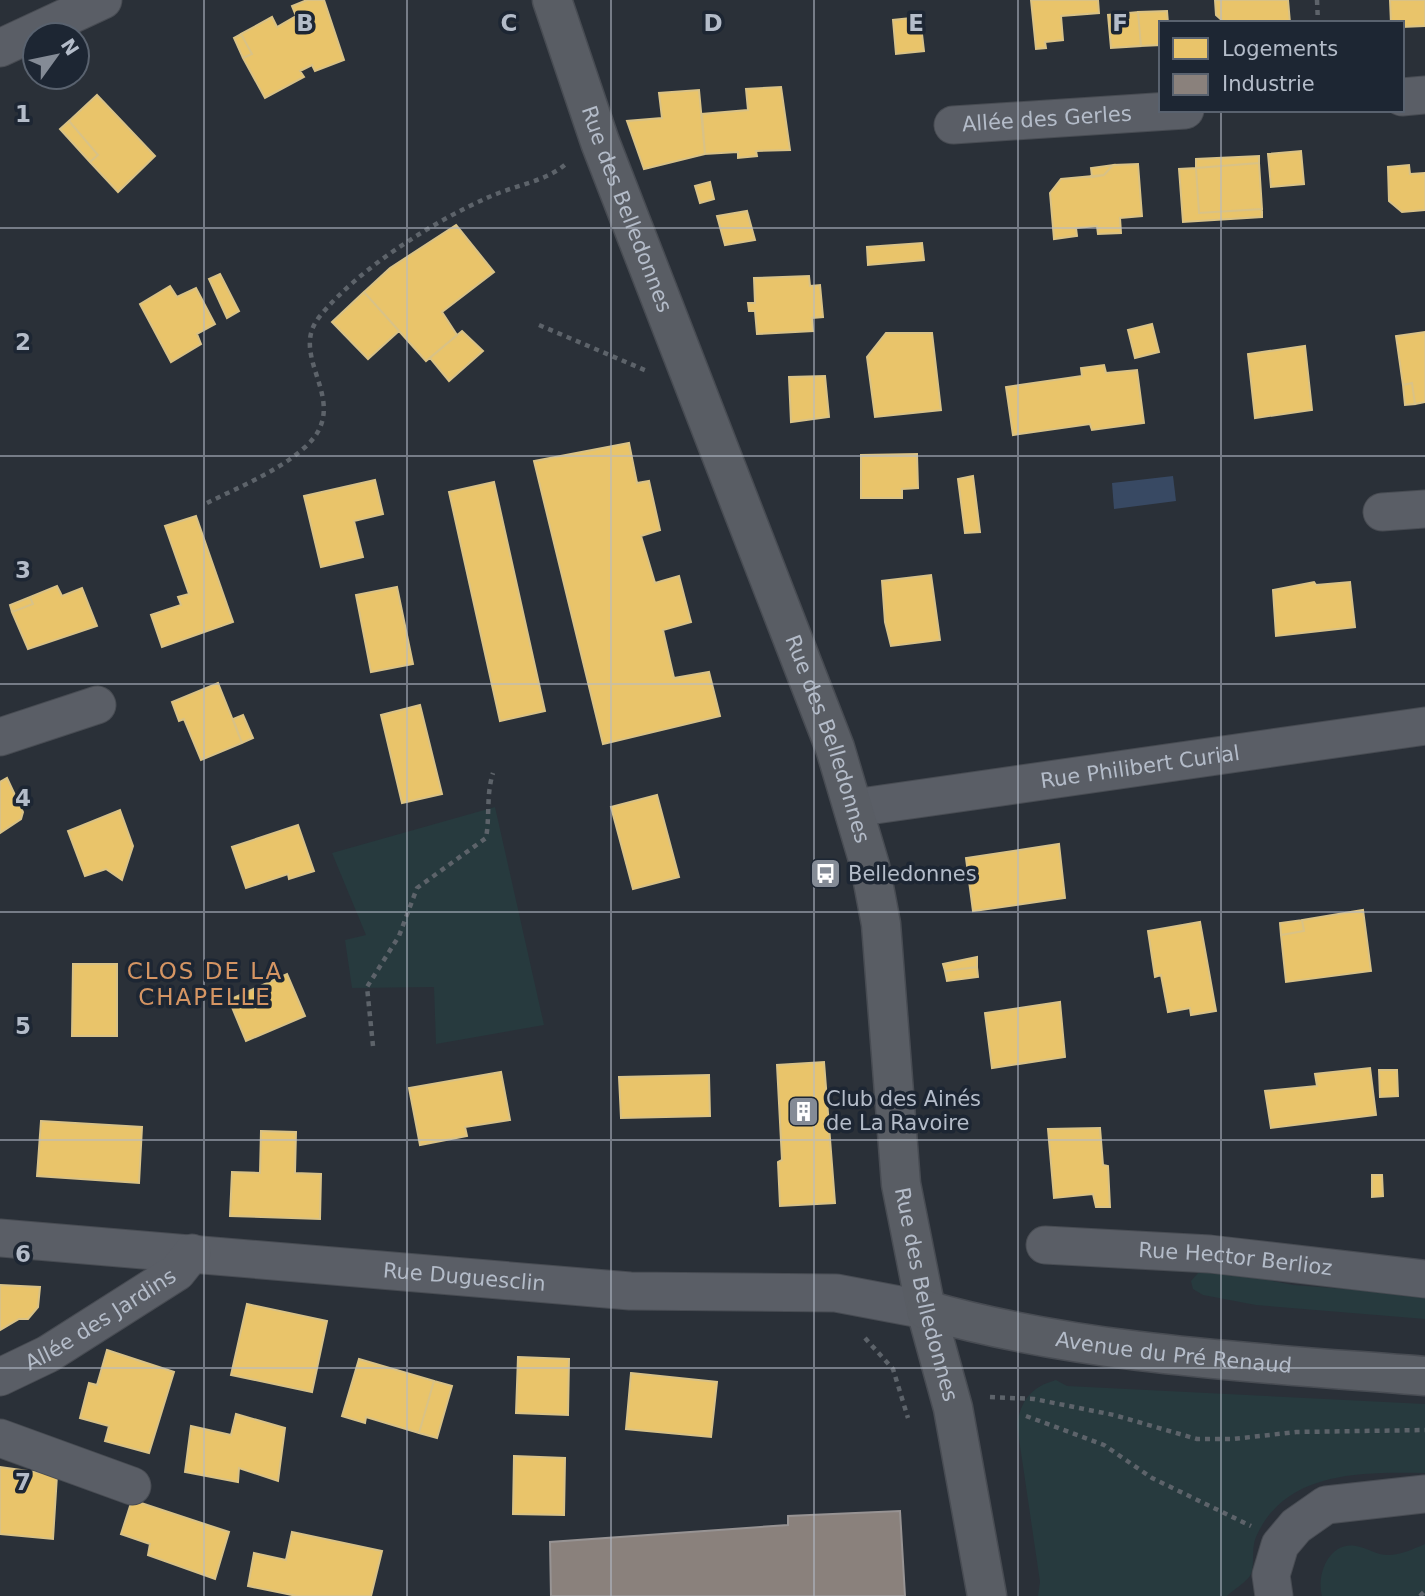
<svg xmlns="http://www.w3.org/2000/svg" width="1425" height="1596" font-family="'DejaVu Sans',sans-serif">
<rect width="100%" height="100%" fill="#2a3038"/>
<path fill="#273a3e" d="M 495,807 L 544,1025 L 436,1044 L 434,987 L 352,988 L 345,940 L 366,935 L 332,853 Z
M 1213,1269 L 1293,1285 L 1425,1295 L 1425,1319 L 1256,1305 L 1203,1295 L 1193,1289 L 1191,1281 L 1198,1273 Z
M 1056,1380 L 1067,1386 L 1425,1404 L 1425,1473 C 1364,1472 1285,1470 1256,1537 C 1251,1548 1255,1563 1251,1574 C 1248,1581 1233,1590 1227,1596 L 1038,1596 L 1040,1582 L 1017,1425 C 1021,1400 1031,1387 1056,1380 Z
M 1425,1544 L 1425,1596 L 1322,1596 C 1316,1575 1329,1541 1356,1546 C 1368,1548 1376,1555 1388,1555 C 1401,1555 1413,1549 1425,1544 Z"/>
<path fill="#384963" d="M 1173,476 L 1176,501 L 1114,509 L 1112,483 Z"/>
<path fill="#e9c46a" stroke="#d9c286" stroke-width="2" d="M 307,0 L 324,0 L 344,60 L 315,71 L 312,65 L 300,71 L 304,77 L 265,98 L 243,58 L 252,54 L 241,34 L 272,17 L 277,27 L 296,16 L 292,6 Z
M 1031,0 L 1098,0 L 1099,13 L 1061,16 L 1063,40 L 1045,42 L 1046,48 L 1036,49 Z
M 1215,0 L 1288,0 L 1290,23 L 1225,23 L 1216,15 Z
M 1390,0 L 1425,0 L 1425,26 L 1402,27 L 1402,23 L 1391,23 Z
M 1167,11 L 1168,23 L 1161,23 L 1161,45 L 1141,46 L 1138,12 Z
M 1138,12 L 1141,46 L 1111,48 L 1108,15 Z
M 920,17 L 924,51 L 896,54 L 893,20 Z
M 241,34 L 252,54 L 243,58 L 234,38 Z
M 781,87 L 790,150 L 756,151 L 757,156 L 738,158 L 738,152 L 705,154 L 702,114 L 748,110 L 746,89 Z
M 699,90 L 705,154 L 644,169 L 627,121 L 662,118 L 659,93 Z
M 97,95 L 155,156 L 118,192 L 90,162 L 98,155 L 69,121 Z
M 69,121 L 98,155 L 90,162 L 60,129 Z
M 1301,151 L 1304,184 L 1271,187 L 1268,154 Z
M 1259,156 L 1259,163 L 1196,168 L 1196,159 Z
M 1259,163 L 1262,209 L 1199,213 L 1196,168 Z
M 1138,164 L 1142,216 L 1120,218 L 1121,233 L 1098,234 L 1097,226 L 1076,228 L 1077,236 L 1054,239 L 1050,193 L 1061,179 L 1104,175 L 1113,165 Z
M 1113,165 L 1104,175 L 1092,177 L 1091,168 Z
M 1409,165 L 1410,174 L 1425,173 L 1425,210 L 1402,212 L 1389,201 L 1388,167 Z
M 1196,168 L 1199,213 L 1262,209 L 1262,217 L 1183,222 L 1179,169 Z
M 710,182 L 714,199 L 700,203 L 695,186 Z
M 747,211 L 755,240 L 725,245 L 717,216 Z
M 456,225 L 494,272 L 442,312 L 457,335 L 426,361 L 364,292 L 390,268 Z
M 922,243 L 924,260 L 868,265 L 867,247 Z
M 220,274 L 239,311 L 227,318 L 209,279 Z
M 809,276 L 810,286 L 820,285 L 823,317 L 812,318 L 813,331 L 757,334 L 755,311 L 749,311 L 748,303 L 755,303 L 754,278 Z
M 170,286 L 177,297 L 196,288 L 215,324 L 197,334 L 201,344 L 171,362 L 140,304 Z
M 364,292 L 399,331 L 368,359 L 332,322 Z
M 1152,324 L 1159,352 L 1135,358 L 1128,330 Z
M 462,331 L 483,351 L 449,381 L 430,358 Z
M 1425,332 L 1425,402 L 1415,404 L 1412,383 L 1403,385 L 1396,336 Z
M 886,333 L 932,333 L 941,410 L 875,417 L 867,357 Z
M 1305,346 L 1312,410 L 1255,418 L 1248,354 Z
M 1104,365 L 1106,373 L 1137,370 L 1144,423 L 1092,430 L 1090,424 L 1013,435 L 1006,387 L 1082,376 L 1081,368 Z
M 825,376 L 829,417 L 791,422 L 789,377 Z
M 1412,383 L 1415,404 L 1405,405 L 1403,385 Z
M 629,443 L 637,483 L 649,481 L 660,530 L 641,536 L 655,583 L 679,576 L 691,622 L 663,630 L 674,678 L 709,672 L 720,716 L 603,744 L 534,461 Z
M 917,454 L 918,488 L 902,489 L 902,498 L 861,498 L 861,455 Z
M 973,476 L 980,532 L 965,533 L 958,479 Z
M 375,480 L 383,514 L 354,521 L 363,557 L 321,567 L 304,496 Z
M 494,482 L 545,711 L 500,721 L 449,492 Z
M 196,516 L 233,622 L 162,647 L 151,615 L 181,605 L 178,597 L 189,594 L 165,526 Z
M 931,575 L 940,640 L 891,646 L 885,622 L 882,581 Z
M 1314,582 L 1316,585 L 1350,582 L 1355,627 L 1276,636 L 1273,590 Z
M 57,586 L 62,596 L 82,588 L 97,626 L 28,649 L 12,612 L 33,604 L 30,597 Z
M 397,587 L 413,664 L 371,672 L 356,595 Z
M 30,597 L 33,604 L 12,612 L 10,605 Z
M 218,683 L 242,743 L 201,760 L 184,719 L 179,721 L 172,702 Z
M 420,705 L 442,794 L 402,803 L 381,715 Z
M 243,715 L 253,738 L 242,743 L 233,719 Z
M 7,778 L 23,812 L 21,819 L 0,833 L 0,782 Z
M 657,795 L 679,877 L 633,889 L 611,807 Z
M 120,810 L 133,846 L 122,880 L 106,869 L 85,876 L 68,831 Z
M 298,825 L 314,871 L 289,879 L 288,874 L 246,888 L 232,847 Z
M 1059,844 L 1065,898 L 973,911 L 966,858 Z
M 1363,910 L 1371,971 L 1286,982 L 1281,935 L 1304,931 L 1302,920 Z
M 1302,920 L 1304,931 L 1281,935 L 1280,923 Z
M 1200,922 L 1216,1011 L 1191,1015 L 1190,1008 L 1168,1012 L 1161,975 L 1155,977 L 1148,931 Z
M 977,957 L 977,967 L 945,971 L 943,964 Z
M 73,964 L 117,964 L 117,1036 L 72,1036 Z
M 977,967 L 978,977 L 947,981 L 945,971 Z
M 287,974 L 305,1016 L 246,1041 L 229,1000 Z
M 1060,1002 L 1065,1057 L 992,1068 L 985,1013 Z
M 824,1062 L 835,1203 L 780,1206 L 778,1162 L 782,1160 L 777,1065 Z
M 1370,1068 L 1376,1115 L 1271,1128 L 1265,1091 L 1317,1086 L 1315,1074 Z
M 1379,1070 L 1397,1070 L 1398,1096 L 1380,1097 Z
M 501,1072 L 510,1120 L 465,1127 L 467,1136 L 420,1145 L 409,1088 Z
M 709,1075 L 710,1116 L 621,1118 L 619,1077 Z
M 41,1121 L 142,1127 L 139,1183 L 37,1176 Z
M 1100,1128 L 1103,1165 L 1108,1166 L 1110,1207 L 1096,1207 L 1093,1194 L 1054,1198 L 1048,1129 Z
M 261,1131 L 296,1132 L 295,1173 L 321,1174 L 320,1219 L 230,1216 L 232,1172 L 260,1173 Z
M 1372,1175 L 1382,1175 L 1383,1196 L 1372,1197 Z
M 0,1285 L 40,1287 L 38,1307 L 28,1319 L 19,1319 L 0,1330 Z
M 247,1304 L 327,1321 L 312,1392 L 231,1375 Z
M 107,1350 L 174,1372 L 149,1453 L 105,1441 L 109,1426 L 80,1418 L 89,1383 L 97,1385 Z
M 518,1357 L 569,1359 L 568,1415 L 516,1413 Z
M 359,1359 L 434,1381 L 419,1433 L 366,1417 L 365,1423 L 342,1416 Z
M 631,1373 L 717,1382 L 711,1437 L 626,1429 Z
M 434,1381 L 452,1386 L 437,1438 L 419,1433 Z
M 236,1414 L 285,1428 L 278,1481 L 239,1468 L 238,1482 L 185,1472 L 191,1426 L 231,1435 Z
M 514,1456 L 565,1458 L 564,1515 L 513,1514 Z
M 0,1467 L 57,1475 L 53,1539 L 0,1534 Z
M 132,1500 L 229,1532 L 215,1579 L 148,1555 L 150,1544 L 121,1534 Z
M 292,1532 L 382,1551 L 371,1596 L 297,1596 L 248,1586 L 254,1553 L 286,1560 Z"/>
<path fill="#8a817c" stroke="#979393" stroke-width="2" d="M 900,1511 L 905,1596 L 551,1596 L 550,1542 L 788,1525 L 788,1516 Z"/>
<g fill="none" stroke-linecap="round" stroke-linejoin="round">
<defs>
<g id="minor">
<path d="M 0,48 L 103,0"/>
<path d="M 1402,97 L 1425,95"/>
<path id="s1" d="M 953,125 L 1185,110"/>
<path d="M 1382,512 L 1425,509"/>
<path d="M 0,737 L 97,705"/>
<path id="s2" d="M 854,808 L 1425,726"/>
<path id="s3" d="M 0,1238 L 630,1291 L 836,1293 L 926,1310"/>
<path id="s4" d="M 1045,1245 L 1210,1254 L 1425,1279"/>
<path id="s5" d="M 0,1377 L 48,1354 L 177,1272 L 192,1253"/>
<path d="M 0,1438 L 132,1486"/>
<path d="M 1274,1596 L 1271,1575 L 1280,1545 L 1296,1526 L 1326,1505 L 1425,1494"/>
</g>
<g id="secondary">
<path id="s6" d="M 552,0 L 600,142 L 835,748 L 870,866 L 881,924 L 901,1184 L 926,1310 L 953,1408 L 987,1596"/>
<path id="s7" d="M 926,1310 C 1083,1355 1262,1363 1425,1376"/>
</g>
</defs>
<use href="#minor" stroke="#484c53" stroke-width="39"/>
<use href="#secondary" stroke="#484c53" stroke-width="41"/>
<path stroke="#5d636a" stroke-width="4.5" stroke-dasharray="5 5" stroke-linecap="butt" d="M 1317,0 L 1318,23
M 539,325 L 647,371
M 207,503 C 239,487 277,472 304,448 C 356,403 285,358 320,316 C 358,269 434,221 489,197 C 515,185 546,182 567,163
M 373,1046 L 367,987 L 399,936 L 417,888 L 486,838 C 490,815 486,795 493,773
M 865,1338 L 893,1369 L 908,1418
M 990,1397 L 1034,1399 L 1114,1415 L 1197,1439 L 1233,1439 L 1296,1432 L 1425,1430
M 1026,1416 L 1104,1445 L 1152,1478 L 1251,1526
M 1420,1596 L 1425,1591"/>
<use href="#minor" stroke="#5a5e66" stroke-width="37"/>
<use href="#secondary" stroke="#595d64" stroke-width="38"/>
</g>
<path fill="none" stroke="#b4bcc9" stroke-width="2" stroke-opacity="0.55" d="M 204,0 L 204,1596M 407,0 L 407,1596M 611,0 L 611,1596M 814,0 L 814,1596M 1018,0 L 1018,1596M 1221,0 L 1221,23M 1221,110 L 1221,1596M 0,228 L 1425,228M 0,456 L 1425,456M 0,684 L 1425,684M 0,912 L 1425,912M 0,1140 L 1425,1140M 0,1368 L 1425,1368"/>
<defs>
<symbol id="bus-square" viewBox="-11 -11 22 22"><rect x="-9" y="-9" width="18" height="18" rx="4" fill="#848b96" stroke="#1d2633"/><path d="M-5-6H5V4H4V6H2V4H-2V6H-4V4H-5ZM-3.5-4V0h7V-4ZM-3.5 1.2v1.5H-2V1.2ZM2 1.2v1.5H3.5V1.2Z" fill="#fff"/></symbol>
<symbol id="building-square" viewBox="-11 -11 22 22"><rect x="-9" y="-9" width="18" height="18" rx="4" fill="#848b96" stroke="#1d2633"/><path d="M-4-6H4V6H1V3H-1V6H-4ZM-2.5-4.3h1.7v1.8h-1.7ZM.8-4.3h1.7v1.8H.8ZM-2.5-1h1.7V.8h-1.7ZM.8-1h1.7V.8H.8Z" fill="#fff"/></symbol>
</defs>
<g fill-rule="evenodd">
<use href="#bus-square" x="808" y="856" width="35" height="35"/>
<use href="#building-square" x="786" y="1094" width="35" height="35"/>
</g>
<g text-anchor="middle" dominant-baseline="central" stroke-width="7" stroke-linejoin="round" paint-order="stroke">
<g font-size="21" fill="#b4bcc9" stroke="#1d2633">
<text stroke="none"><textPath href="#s1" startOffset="94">Allée des Gerles</textPath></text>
<text stroke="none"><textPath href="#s6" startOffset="222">Rue des Belledonnes</textPath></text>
<text stroke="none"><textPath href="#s6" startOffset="789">Rue des Belledonnes</textPath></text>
<text stroke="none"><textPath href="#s2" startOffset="289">Rue Philibert Curial</textPath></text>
<text stroke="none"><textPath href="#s4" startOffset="191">Rue Hector Berlioz</textPath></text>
<text stroke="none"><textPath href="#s3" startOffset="466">Rue Duguesclin</textPath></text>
<text stroke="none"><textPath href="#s6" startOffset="1356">Rue des Belledonnes</textPath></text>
<text stroke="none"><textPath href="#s5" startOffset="116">Allée des Jardins</textPath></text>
<text stroke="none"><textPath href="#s7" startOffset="252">Avenue du Pré Renaud</textPath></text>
</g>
<g font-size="21" fill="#b4bcc9" stroke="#1d2633" text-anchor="start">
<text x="848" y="874">Belledonnes</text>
<text x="826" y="1099">Club des Ainés<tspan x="826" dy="24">de La Ravoire</tspan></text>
</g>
<g font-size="23" letter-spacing="2" fill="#d59563" stroke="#1d2633">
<text x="205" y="971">CLOS DE LA<tspan x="205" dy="26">CHAPELLE</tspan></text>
</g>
</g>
<g font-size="23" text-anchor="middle" font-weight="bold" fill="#b4bcc9" stroke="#1d2633" stroke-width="7" stroke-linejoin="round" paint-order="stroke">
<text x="305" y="31">B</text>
<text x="509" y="31">C</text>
<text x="713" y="31">D</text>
<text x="916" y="31">E</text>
<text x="1120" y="31">F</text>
<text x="23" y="122">1</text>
<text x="23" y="350">2</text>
<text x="23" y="578">3</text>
<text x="23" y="806">4</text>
<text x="23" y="1034">5</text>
<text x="23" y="1262">6</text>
<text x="23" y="1490">7</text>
</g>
<rect x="1159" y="21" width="245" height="91" fill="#1d2633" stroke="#59626f" stroke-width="2"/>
<rect x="1173" y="38" width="35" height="21" fill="#e9c46a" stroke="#59626f" stroke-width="2"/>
<text x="1222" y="56" font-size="21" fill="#b4bcc9">Logements</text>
<rect x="1173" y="74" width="35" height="21" fill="#8a817c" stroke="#59626f" stroke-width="2"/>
<text x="1222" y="91" font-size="21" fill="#b4bcc9">Industrie</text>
<g transform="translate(56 56) rotate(57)"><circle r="33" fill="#1d2633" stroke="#59626f" stroke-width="2"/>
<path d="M0-5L12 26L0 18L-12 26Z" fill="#848b96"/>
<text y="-10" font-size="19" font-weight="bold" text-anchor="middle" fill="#b4bcc9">N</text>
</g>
</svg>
